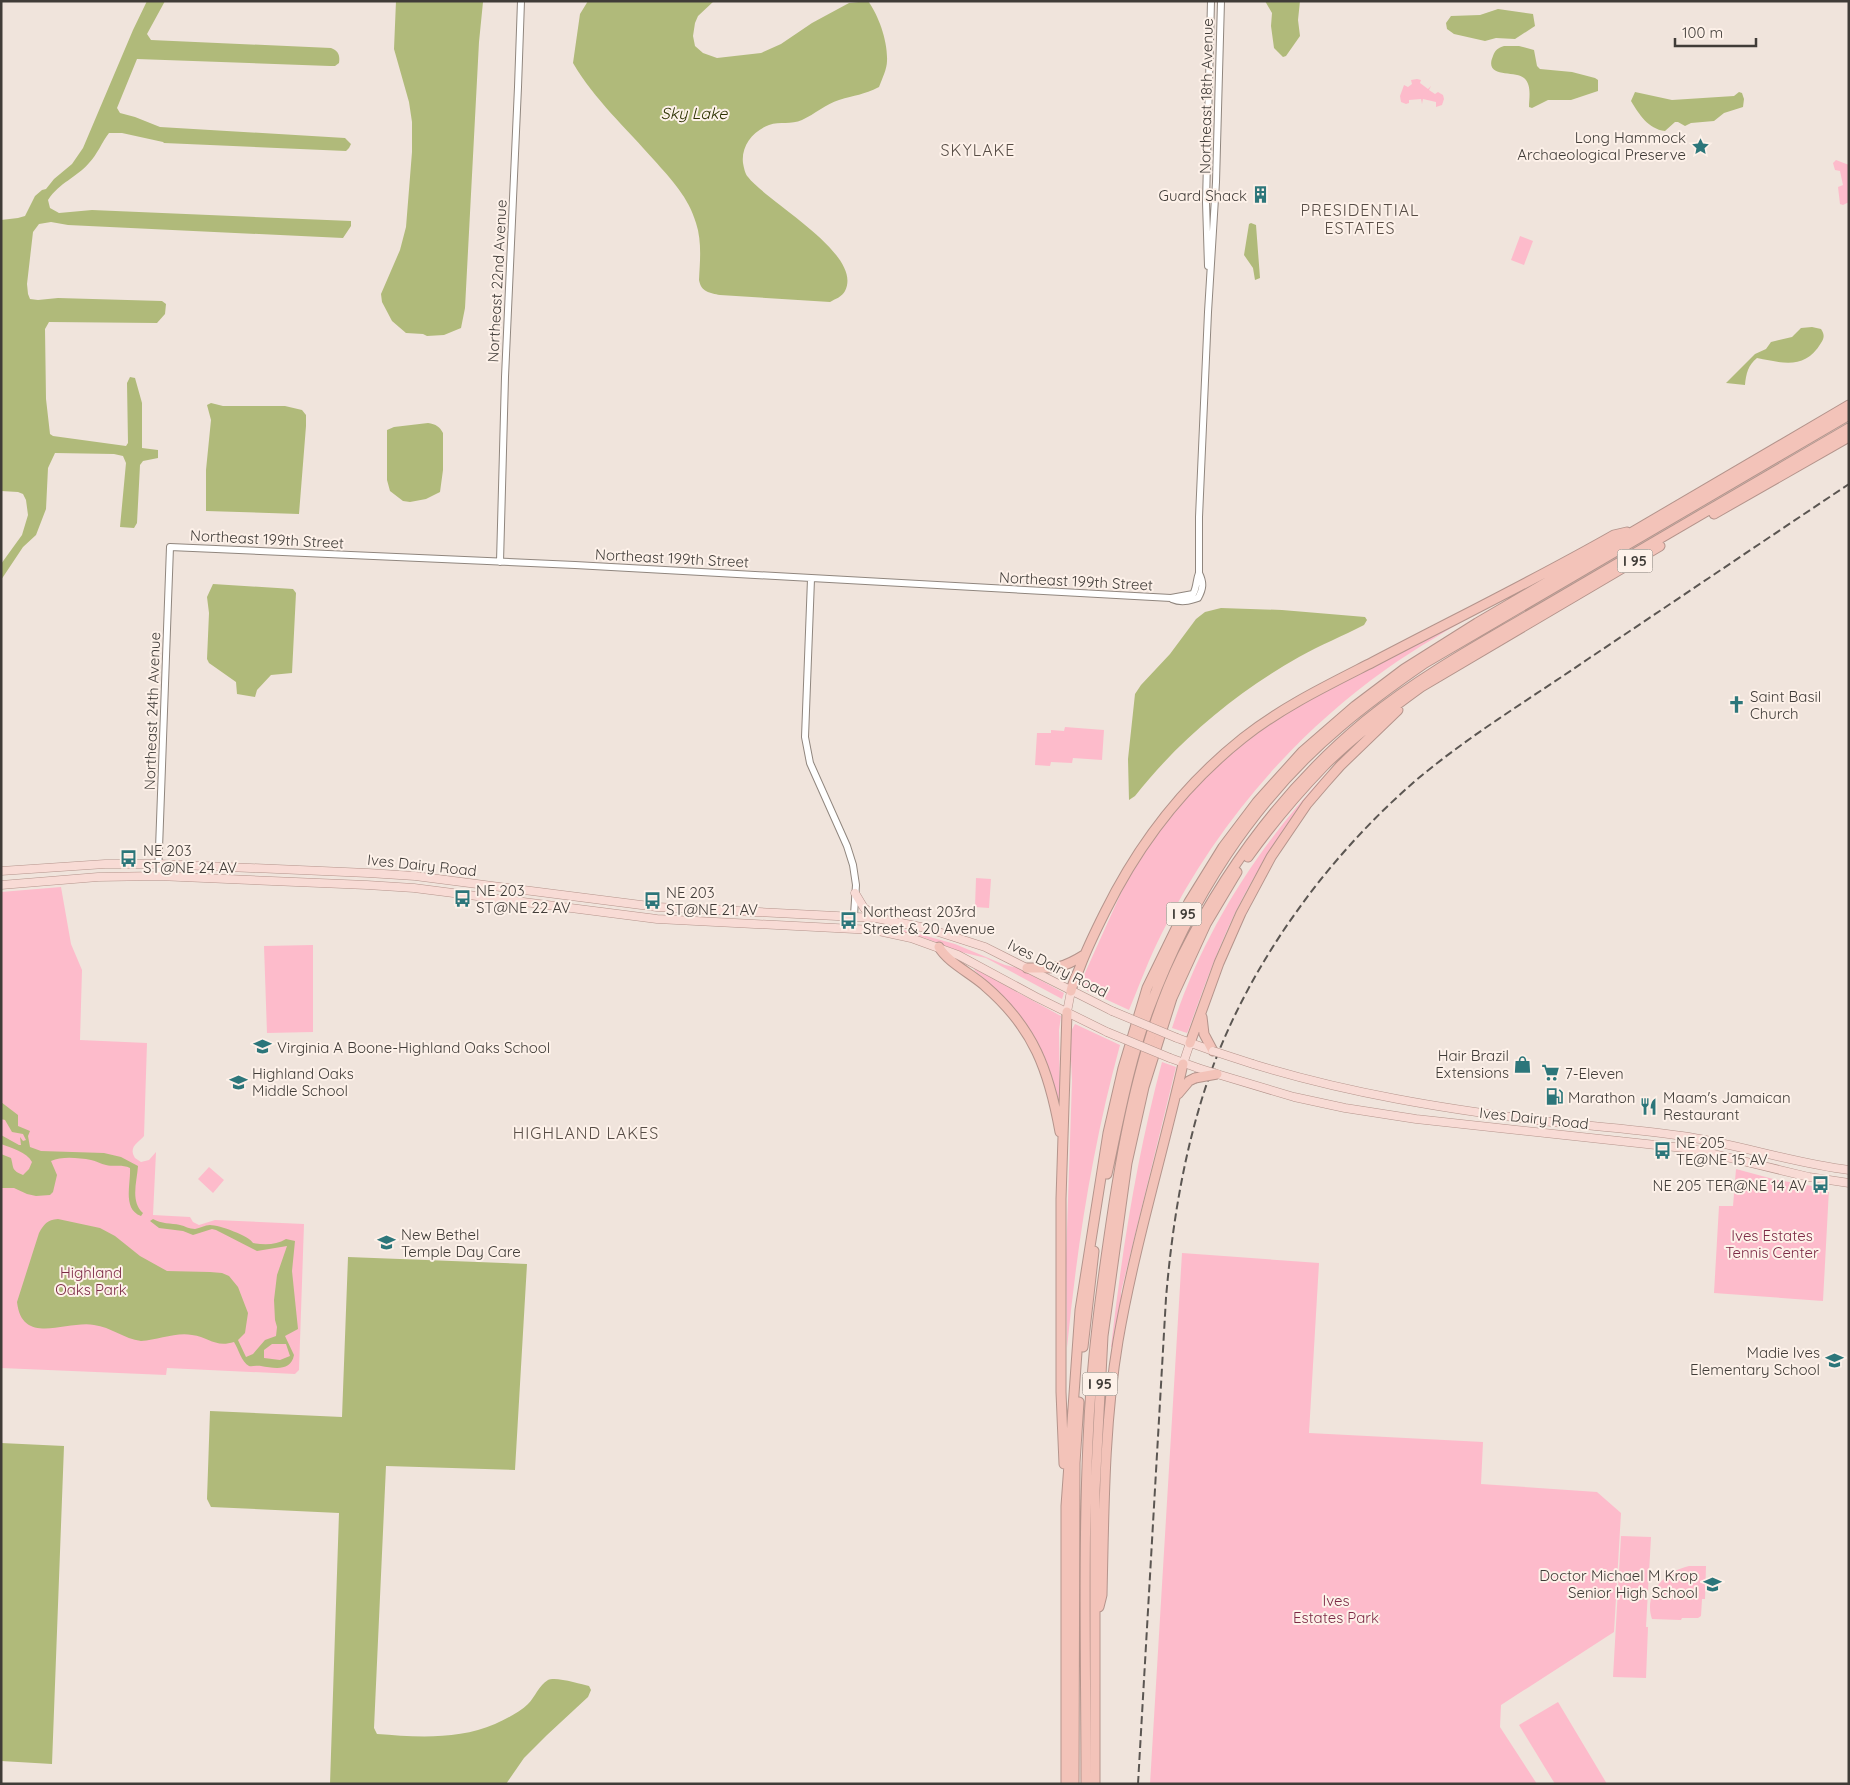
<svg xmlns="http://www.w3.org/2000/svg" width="1850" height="1785" font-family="Quicksand,sans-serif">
<rect width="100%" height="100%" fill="#f0e4dc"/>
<path fill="#fdbbcb" d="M 1417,79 L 1421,80 L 1420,83 L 1428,89 L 1431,86 L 1429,90 L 1435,94 L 1438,92 L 1443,95 L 1444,99 L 1442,105 L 1436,107 L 1436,102 L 1423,99 L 1422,104 L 1421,99 L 1409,100 L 1409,103 L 1406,104 L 1401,102 L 1400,96 L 1404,85 L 1408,87 L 1412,84 L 1411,80 Z
M 1836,160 L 1849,165 L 1849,202 L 1843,205 L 1840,204 L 1838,187 L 1843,185 L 1840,171 L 1835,170 L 1833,163 Z
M 1520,236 L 1533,241 L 1524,265 L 1511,260 Z
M 1485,608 C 1452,628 1417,647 1385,670 C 1290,738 1214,828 1162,933 C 1149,958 1140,984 1129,1010 L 1088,991 L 1080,984 L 1130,873 L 1167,816 L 1237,746 L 1288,709 Z
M 1065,727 L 1104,730 L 1102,760 L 1073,758 L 1072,763 L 1051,762 L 1050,766 L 1035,765 L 1037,733 L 1051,733 L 1051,730 L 1064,731 Z
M 1325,775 L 1327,777 C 1302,810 1274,843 1253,879 C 1225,927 1207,979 1188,1031 L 1187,1033 L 1172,1028 C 1203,932 1257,848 1325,775 Z
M 976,878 L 991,879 L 989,908 L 975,907 Z
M 61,887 L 71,944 L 82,970 L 80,1040 L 147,1043 L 144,1136 C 138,1143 128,1147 135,1158 L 141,1162 L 149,1160 L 156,1152 L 153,1215 L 190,1217 L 193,1222 L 199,1225 L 215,1220 L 304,1224 L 299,1370 L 295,1374 L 167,1368 L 166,1375 L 1,1368 L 1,892 Z
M 880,926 L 908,931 L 955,944 L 1005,965 L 1018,968 L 1064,993 L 1062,999 L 986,958 L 961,952 L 925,938 Z
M 313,945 L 313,1032 L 267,1033 L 264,946 Z
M 975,969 L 1061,1016 L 1059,1030 L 1060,1105 L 1059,1105 C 1046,1049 1019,1006 974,970 Z
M 1075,1024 L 1120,1045 C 1093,1144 1077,1245 1067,1348 L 1066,1258 L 1072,1081 L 1070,1039 L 1071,1031 Z
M 1162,1062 L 1176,1067 L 1121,1292 L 1121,1306 L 1113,1347 L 1111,1347 C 1122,1250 1137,1156 1162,1062 Z
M 209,1167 L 224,1180 L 213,1193 L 198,1179 Z
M 1736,1169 L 1773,1179 L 1829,1189 L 1823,1301 L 1714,1293 L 1719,1206 L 1733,1206 Z
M 1182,1253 L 1319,1263 L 1309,1433 L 1483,1442 L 1481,1484 L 1597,1492 L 1621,1513 L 1614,1632 L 1501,1705 L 1500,1727 L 1537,1784 L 1150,1784 Z
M 1621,1536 L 1651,1537 L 1646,1627 L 1648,1627 L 1646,1678 L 1613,1677 Z
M 1689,1566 L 1706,1566 L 1705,1599 L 1702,1599 L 1701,1616 L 1698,1618 L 1682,1618 L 1681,1620 L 1652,1619 C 1643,1593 1666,1571 1689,1566 Z
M 1558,1702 L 1607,1784 L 1555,1784 L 1519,1725 Z"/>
<path fill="#b0ba7a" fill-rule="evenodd" d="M 147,1 L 165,1 L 147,34 L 151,40 L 331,48 C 339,51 340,56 339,63 L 335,66 L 330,66 L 137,59 L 117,108 L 120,113 L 135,117 L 160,127 L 345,138 L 351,144 L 349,148 L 346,151 L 164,143 L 163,142 L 122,133 L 109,133 C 102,142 97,155 89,163 C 76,178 60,182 48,200 L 50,208 L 59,213 L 92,210 L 351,221 L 351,226 L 343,238 L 68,225 L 51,222 L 39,224 L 33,232 L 27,284 L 28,294 L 30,299 L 38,300 L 58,298 L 162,301 L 166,304 L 165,314 L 157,323 L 49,322 L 45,329 L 46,399 L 50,434 L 53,436 L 126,446 L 128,443 L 127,383 L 130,377 L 135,378 L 142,403 L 142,448 L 158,450 L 158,458 L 143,461 L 140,465 L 137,523 L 134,528 L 120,527 L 126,463 L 123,456 L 114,454 L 55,453 L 48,468 L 46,509 L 36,535 L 23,547 L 1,580 L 1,564 L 22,535 L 28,515 L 26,500 L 23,494 L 18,492 L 1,491 L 1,220 L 18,218 L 25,216 L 35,196 L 42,190 L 46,189 L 54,179 L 72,164 L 83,148 L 133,30 Z
M 396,1 L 483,2 L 479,42 L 465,308 L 461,328 L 444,335 L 427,336 L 423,334 L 406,333 L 392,321 L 382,302 L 381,294 L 400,250 L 406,227 L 412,152 L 412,122 L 409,102 L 394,49 Z
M 588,1 L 714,1 L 698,16 L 695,23 L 693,36 L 695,46 L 703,53 L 717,58 L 761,53 L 781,44 L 812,23 L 849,3 L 868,1 C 879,16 888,42 887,61 C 887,69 882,79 879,87 C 863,95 855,95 839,100 C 826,104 815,114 802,120 C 791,125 780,121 769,125 C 753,131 741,146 743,163 C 744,168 745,174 748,177 C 767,202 864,254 845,291 C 842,297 835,299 830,302 L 720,295 C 710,293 701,292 699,280 C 700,261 702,241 696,223 C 689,198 671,179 654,160 C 627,129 594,99 573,63 L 580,14 Z
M 1265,1 L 1300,1 L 1298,20 L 1300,36 L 1286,56 L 1283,57 L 1274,48 L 1271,26 L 1272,13 Z
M 1498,9 L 1533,14 L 1535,26 L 1515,39 L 1496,38 L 1485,41 L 1454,34 L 1447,29 L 1446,23 L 1451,16 L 1480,15 Z
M 1504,46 L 1519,46 L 1534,50 L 1537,66 L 1540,69 L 1572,72 L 1595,78 L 1598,80 L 1598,91 L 1571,100 L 1548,100 L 1532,108 L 1529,107 C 1529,98 1532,85 1524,78 C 1516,70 1483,79 1493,56 C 1495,50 1498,48 1504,46 Z
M 1635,92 L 1672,100 L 1734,96 L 1739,92 L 1742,93 L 1744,99 L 1743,107 L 1724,113 L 1714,121 L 1691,123 L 1685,126 L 1678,122 L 1675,122 L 1665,131 C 1648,129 1639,114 1631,101 Z
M 1251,223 L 1256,225 L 1260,278 L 1255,280 L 1253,268 L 1244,255 L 1249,224 Z
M 1812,327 L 1821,329 C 1825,335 1824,338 1821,343 C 1805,370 1783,363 1757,358 C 1748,365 1746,374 1745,385 L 1726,383 L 1755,354 L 1766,349 L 1771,342 L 1792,337 L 1801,328 Z
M 211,403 L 223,406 L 285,406 L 302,410 L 306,415 L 306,426 L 299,514 L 206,511 L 206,470 L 211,420 L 207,405 Z
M 428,423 C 436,424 440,427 443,433 L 443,470 L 440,492 L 426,499 L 410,502 L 403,501 L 390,491 L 387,480 L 387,430 L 394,427 Z
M 213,584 L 293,589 L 296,593 L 292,673 L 271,675 L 257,690 L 255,697 L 237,694 L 236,682 L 209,663 L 207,659 L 209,613 L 207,597 Z
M 1221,608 L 1282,610 L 1365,617 L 1367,620 L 1364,625 C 1343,636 1320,645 1299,657 C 1236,693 1180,739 1135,796 L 1129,800 L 1128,759 L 1135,694 L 1141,685 L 1170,654 L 1196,619 L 1205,612 Z
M 1,1102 L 18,1115 L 18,1126 L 30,1131 L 28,1136 L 30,1147 L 41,1151 L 104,1153 L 121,1157 L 138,1166 C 137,1182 130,1201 143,1213 L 141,1216 C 122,1209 131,1184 130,1168 C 122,1164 115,1167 106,1165 C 101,1164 96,1161 91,1160 C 79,1158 62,1156 51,1161 L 57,1175 L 53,1192 L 50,1195 L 36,1196 L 27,1194 L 14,1188 L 1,1188 L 1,1154 L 11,1158 C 14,1168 11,1170 23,1175 L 29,1169 L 32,1162 C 27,1152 11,1148 1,1144 L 1,1135 L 19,1145 L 21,1145 L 20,1137 L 23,1141 L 26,1140 L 23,1134 L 12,1132 L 5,1120 L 1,1119 Z
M 58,1219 L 100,1228 L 115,1236 L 140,1256 L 167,1271 L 210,1272 L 222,1273 L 229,1276 L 238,1287 L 248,1313 L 245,1333 L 238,1340 L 246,1357 L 253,1354 L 265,1340 L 276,1336 L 277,1327 L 275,1320 L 274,1300 L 277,1275 L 287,1246 L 257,1251 L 216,1230 L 212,1229 L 193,1235 L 183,1231 L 159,1228 L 150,1221 L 153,1219 C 161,1224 171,1223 180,1225 C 185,1226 189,1229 195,1229 C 200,1228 205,1225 210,1225 C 219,1225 250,1236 253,1243 C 265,1245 276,1245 286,1239 L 295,1241 L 292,1271 L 298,1329 L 285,1336 L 294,1355 C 291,1372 274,1368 261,1366 C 257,1365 252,1367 249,1366 C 242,1363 238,1348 234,1342 C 215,1348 209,1337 192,1335 C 176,1332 158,1340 141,1341 C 124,1339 111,1327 94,1325 C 67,1320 22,1347 17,1302 L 39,1233 C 44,1224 47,1220 58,1219 ZM 272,1344 L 286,1344 L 290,1356 L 280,1360 L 264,1358 L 264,1350 Z
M 348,1257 L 527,1264 L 515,1470 L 386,1466 L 374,1728 L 377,1734 C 416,1737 458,1740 495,1724 C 506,1719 520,1712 528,1704 C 535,1697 539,1685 548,1680 C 555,1676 581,1684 589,1686 L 591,1690 L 588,1697 L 547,1735 L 524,1758 L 506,1784 L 330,1784 L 339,1513 L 211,1507 L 207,1499 L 210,1411 L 342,1417 Z
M 1,1443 L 64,1446 L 52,1764 L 1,1761 Z"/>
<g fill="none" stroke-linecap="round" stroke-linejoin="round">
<defs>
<path id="tertiary" d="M 1208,266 L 1206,202 L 1211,1
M 500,562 L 505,377 L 518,87 L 521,1
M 811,579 L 805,737 L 810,763 L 847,846 L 853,865 L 856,885 L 854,915
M 1172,599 C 1181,603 1189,601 1198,598 C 1203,589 1204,583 1199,573
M 158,876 L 170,547 L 575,565 L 1171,598 L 1193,594 C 1197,588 1196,580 1199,573 L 1199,517 L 1208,312 L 1216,182 L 1221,1"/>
<path id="primary" d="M 1,871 L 105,864 L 159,864 L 368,873 L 415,876 L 657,907 L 876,918 L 926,928 L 985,947 L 1112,1011
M 1,885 L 98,877 L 158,876 L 367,885 L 414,888 L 657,919 L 874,930 L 911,938 L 958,955 L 1036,997 L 1107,1032
M 855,893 L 864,908 L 875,916
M 1067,1012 L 1071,991
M 1177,1038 L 1213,1051
M 1170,1058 L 1198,1068
M 1183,1064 L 1190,1043
M 1253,1064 C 1347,1093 1445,1109 1543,1121 C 1589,1126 1636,1129 1682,1136 C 1738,1144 1792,1163 1849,1170
M 1217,1074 L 1294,1097 L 1345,1108 L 1416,1119 L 1693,1149 L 1809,1177 L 1849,1183"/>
<path id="motorway" d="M 1714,514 L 1849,437
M 1248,857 C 1271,825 1296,795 1324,766 C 1353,737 1388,711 1421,687 L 1660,546
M 939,947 C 947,962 972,974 985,986 C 1034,1028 1049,1071 1060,1132
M 1027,968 C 1054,968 1060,970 1084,955
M 1071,991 C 1073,982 1077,975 1080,967 C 1087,948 1096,930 1105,912 C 1138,845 1184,785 1243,738 C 1282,707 1328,685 1373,662 C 1453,620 1535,580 1614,535 L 1627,532
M 1202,1017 L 1204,1034 L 1213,1051
M 1190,1043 L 1219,963 L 1241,913 L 1271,857 L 1307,804 L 1325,783 L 1340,766 L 1398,710
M 1178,1094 L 1189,1081 L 1195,1078
M 1107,1174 C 1119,1119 1129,1062 1149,1009 C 1189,901 1252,801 1340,727 C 1367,704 1396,683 1425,663 L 1849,415
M 1083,1347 L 1094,1251
M 1064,1464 L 1061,1392 L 1061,1199 L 1067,1012
M 1099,1607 L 1102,1595 C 1104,1510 1104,1425 1118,1341 C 1134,1248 1162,1156 1183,1064
M 1066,1784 L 1066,1506 L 1080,1310 L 1108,1133 L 1123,1068 L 1147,988 L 1189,902 L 1223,847 L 1257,802 L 1302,752 L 1355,706 L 1404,669 L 1477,623 L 1849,405
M 1074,1784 L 1075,1463 L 1079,1402
M 1086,1784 C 1086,1670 1083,1555 1088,1441 C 1091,1361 1102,1282 1114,1203 C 1127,1119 1145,1032 1182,956 C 1227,866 1288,785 1365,721 C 1425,672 1494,636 1560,597 C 1657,541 1753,484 1849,428
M 1095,1784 L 1095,1490 L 1103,1336 L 1127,1163 L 1144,1087 L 1172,998 L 1206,924 L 1237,872"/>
</defs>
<use href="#tertiary" stroke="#90867e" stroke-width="8"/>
<use href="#primary" stroke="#b4948c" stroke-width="9"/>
<use href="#motorway" stroke="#b4948c" stroke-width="11"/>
<use href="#tertiary" stroke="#fff" stroke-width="6"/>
<use href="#primary" stroke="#f8dbd5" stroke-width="8"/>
<use href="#motorway" stroke="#f3c3b9" stroke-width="9"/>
<path stroke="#5b5652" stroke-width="2" stroke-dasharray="8 4" stroke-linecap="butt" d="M 1138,1784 L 1166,1298 C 1172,1227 1183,1157 1205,1089 C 1243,973 1322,862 1414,782 C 1468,736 1530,699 1588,659 C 1675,601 1762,542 1849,484"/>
<defs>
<path id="primary-bridge" d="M 1112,1011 L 1177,1038
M 1107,1032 L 1170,1058
M 1213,1051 L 1253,1064
M 1198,1068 L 1217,1074"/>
<path id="motorway-bridge" d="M 1195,1078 L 1217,1074"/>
</defs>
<use href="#primary-bridge" stroke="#b4948c" stroke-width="9" stroke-linecap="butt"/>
<use href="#motorway-bridge" stroke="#b4948c" stroke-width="11" stroke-linecap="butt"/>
<use href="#primary-bridge" stroke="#f8dbd5" stroke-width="8"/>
<use href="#motorway-bridge" stroke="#f3c3b9" stroke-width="9"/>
</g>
<defs>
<symbol id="sight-bare" viewBox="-9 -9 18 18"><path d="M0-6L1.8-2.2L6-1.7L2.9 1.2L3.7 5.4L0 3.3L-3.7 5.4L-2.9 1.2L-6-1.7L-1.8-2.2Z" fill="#2c767a" stroke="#fdf1e9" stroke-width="2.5" paint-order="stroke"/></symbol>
<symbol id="building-bare" viewBox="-9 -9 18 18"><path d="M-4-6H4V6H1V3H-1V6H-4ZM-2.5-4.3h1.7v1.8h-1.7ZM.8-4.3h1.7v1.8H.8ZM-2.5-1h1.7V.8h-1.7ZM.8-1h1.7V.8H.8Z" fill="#2c767a" stroke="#fdf1e9" stroke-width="2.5" paint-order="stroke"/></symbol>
<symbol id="church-bare" viewBox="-9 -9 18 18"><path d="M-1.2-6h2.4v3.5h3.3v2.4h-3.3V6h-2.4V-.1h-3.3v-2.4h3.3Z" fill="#2c767a" stroke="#fdf1e9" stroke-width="2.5" paint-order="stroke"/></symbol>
<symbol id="bus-bare" viewBox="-9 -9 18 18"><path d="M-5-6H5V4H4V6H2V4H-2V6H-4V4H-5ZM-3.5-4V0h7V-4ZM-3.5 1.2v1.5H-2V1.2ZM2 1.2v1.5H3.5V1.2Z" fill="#2c767a" stroke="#fdf1e9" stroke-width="2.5" paint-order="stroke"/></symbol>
<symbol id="school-bare" viewBox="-9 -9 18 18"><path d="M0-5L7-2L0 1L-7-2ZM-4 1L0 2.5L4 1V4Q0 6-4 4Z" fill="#2c767a" stroke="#fdf1e9" stroke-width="2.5" paint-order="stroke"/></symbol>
<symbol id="shop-bare" viewBox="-9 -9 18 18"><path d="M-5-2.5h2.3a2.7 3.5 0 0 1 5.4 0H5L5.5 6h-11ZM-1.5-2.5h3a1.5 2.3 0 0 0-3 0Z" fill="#2c767a" stroke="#fdf1e9" stroke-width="2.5" paint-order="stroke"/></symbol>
<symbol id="supermarket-bare" viewBox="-9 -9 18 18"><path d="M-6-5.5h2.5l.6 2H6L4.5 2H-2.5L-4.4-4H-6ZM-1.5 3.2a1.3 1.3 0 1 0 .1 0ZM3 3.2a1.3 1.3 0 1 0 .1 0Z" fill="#2c767a" stroke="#fdf1e9" stroke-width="2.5" paint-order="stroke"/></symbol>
<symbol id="fuel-bare" viewBox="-9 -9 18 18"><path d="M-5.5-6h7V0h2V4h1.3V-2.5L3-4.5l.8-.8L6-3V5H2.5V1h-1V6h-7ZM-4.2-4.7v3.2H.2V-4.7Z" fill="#2c767a" stroke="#fdf1e9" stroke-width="2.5" paint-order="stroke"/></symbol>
<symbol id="restaurant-bare" viewBox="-9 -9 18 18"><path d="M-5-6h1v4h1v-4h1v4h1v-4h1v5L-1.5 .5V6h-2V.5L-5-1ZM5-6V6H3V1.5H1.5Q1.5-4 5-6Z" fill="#2c767a" stroke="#fdf1e9" stroke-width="2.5" paint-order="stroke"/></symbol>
</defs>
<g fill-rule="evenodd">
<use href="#sight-bare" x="1688" y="134" width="25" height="25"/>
<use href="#building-bare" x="1248" y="182" width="25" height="25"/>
<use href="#church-bare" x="1724" y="692" width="25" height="25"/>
<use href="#bus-bare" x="116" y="846" width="25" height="25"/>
<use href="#bus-bare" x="450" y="886" width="25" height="25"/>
<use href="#bus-bare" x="640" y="888" width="25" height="25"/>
<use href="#bus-bare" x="836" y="908" width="25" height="25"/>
<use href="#school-bare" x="250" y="1034" width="25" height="25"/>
<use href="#shop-bare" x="1510" y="1052" width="25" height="25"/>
<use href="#supermarket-bare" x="1538" y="1060" width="25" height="25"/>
<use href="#school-bare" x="226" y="1070" width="25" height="25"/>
<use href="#fuel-bare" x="1542" y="1084" width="25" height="25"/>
<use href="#restaurant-bare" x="1636" y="1094" width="25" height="25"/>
<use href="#bus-bare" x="1650" y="1138" width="25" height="25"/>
<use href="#bus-bare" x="1808" y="1172" width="25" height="25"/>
<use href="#school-bare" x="374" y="1230" width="25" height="25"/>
<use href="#school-bare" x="1822" y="1348" width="25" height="25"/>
<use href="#school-bare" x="1700" y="1572" width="25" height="25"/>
</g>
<g text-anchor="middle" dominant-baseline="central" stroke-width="4" stroke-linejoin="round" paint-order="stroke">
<g fill="#fdf1e9" stroke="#79726d" stroke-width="1">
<rect x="1617.5" y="549.5" width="35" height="23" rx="4"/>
<rect x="1166.5" y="902.5" width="35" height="23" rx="4"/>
<rect x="1082.5" y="1372.5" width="35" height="23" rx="4"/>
</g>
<g font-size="14" font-weight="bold" fill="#403c38">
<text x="1635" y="561">I 95</text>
<text x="1184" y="914">I 95</text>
<text x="1100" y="1384">I 95</text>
</g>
<g font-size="15" fill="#403c38" stroke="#fdf1e9">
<text transform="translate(1206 96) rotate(-89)">Northeast 18th Avenue</text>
<text transform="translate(497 281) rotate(-87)">Northeast 22nd Avenue</text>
<text transform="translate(267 539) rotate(3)">Northeast 199th Street</text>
<text transform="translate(672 558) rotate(3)">Northeast 199th Street</text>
<text transform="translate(1076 581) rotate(3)">Northeast 199th Street</text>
<text transform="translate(152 711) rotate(-88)">Northeast 24th Avenue</text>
<text transform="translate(422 865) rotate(6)">Ives Dairy Road</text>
<text transform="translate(1058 968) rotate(27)">Ives Dairy Road</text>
<text transform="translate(1534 1118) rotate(6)">Ives Dairy Road</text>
</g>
<g font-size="15" fill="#403c38" stroke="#fdf1e9" text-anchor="start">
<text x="1686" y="137" text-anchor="end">Long Hammock<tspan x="1686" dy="17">Archaeological Preserve</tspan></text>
<text x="1247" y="195" text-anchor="end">Guard Shack</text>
<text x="1750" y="696">Saint Basil<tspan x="1750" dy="17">Church</tspan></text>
<text x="143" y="850">NE 203<tspan x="143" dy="17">ST@NE 24 AV</tspan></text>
<text x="476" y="890">NE 203<tspan x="476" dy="17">ST@NE 22 AV</tspan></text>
<text x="666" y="892">NE 203<tspan x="666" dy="17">ST@NE 21 AV</tspan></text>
<text x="863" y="911">Northeast 203rd<tspan x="863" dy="17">Street &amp; 20 Avenue</tspan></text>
<text x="277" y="1047">Virginia A Boone-Highland Oaks School</text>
<text x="1509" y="1055" text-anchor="end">Hair Brazil<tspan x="1509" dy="17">Extensions</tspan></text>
<text x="252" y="1073">Highland Oaks<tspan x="252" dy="17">Middle School</tspan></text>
<text x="1565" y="1073">7-Eleven</text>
<text x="1568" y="1097">Marathon</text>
<text x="1663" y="1097">Maam's Jamaican<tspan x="1663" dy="17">Restaurant</tspan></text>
<text x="1676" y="1142">NE 205<tspan x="1676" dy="17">TE@NE 15 AV</tspan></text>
<text x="1807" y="1185" text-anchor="end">NE 205 TER@NE 14 AV</text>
<text x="401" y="1234">New Bethel<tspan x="401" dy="17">Temple Day Care</tspan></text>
<text x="1820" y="1352" text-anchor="end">Madie Ives<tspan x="1820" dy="17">Elementary School</tspan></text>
<text x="1698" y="1575" text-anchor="end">Doctor Michael M Krop<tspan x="1698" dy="17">Senior High School</tspan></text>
</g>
<g font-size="15" fill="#7c2a46" stroke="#fdf1e9">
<text x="1772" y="1235">Ives Estates<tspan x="1772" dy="17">Tennis Center</tspan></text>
<text x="91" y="1272">Highland<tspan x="91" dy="17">Oaks Park</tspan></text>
<text x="1336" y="1600">Ives<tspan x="1336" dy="17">Estates Park</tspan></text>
</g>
<g font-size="16" font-style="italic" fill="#2c3100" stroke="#fdf1e9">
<text x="694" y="113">Sky Lake</text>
</g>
<g font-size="16" letter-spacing="1" fill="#574d46" stroke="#fdf1e9">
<text x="978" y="150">SKYLAKE</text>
<text x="1360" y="210">PRESIDENTIAL<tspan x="1360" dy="18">ESTATES</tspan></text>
<text x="586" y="1133">HIGHLAND LAKES</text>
</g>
</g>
<rect width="1850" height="1785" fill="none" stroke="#403c38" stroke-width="5"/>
<path d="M1675 38v8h81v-8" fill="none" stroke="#403c38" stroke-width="2.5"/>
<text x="1682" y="38" font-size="15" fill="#403c38" stroke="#fdf1e9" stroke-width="4" paint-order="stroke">100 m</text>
</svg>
